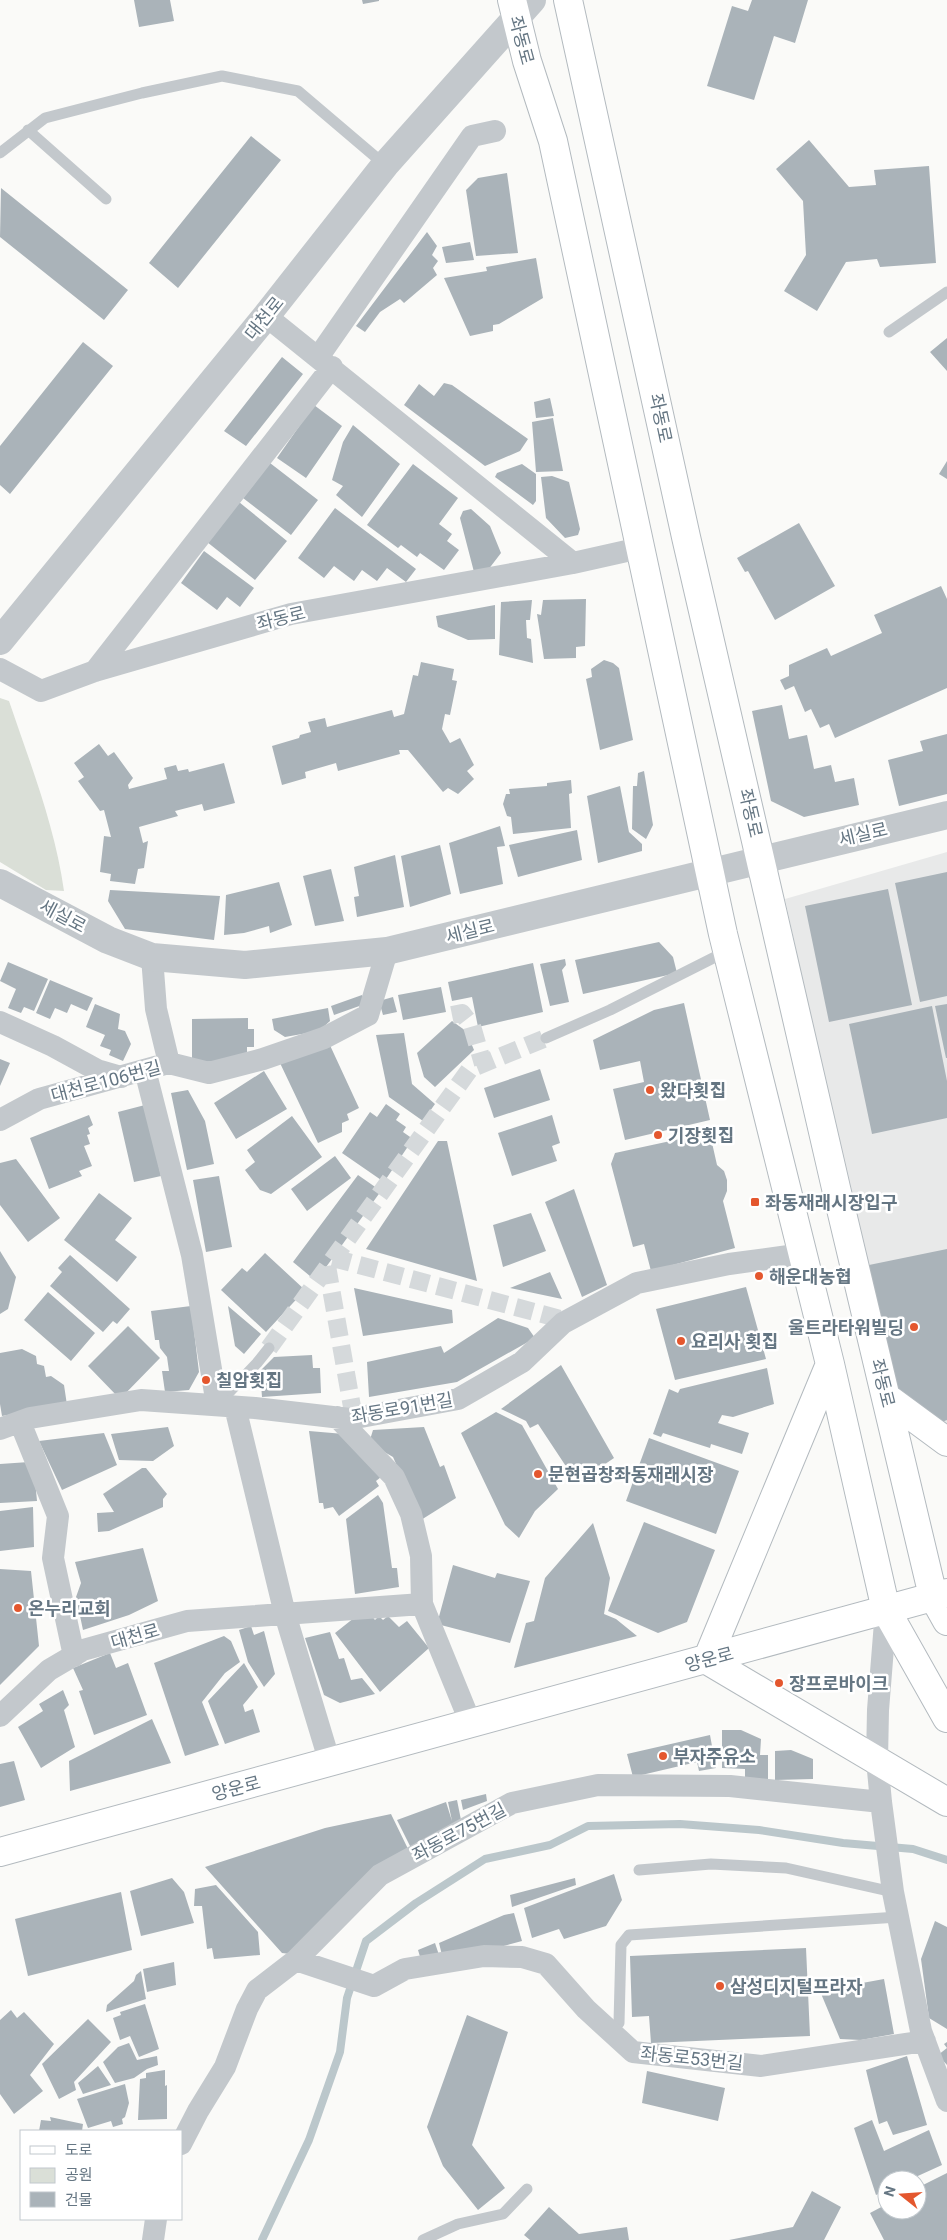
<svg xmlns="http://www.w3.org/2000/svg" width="947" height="2240" font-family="Roboto,'Noto Sans KR',sans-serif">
<rect width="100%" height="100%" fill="#fafaf8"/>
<path fill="#e8e9e9" d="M 947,852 L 947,1429 L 892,1391 L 785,899 Z"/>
<path fill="#dadfd7" d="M 0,698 L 9,701 C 30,763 55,826 64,891 L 46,890 L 0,862 Z"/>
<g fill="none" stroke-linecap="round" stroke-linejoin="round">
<path stroke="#bbc7cb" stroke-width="8" d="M 262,2240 L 309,2140 L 340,2052 L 347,1998 L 366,1941 L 416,1903 L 485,1859 L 550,1845 L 588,1826 L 680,1824 L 759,1830 L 843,1843 L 913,1849 L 947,1860"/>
</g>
<path fill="#aab3b9" d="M 134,0 L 170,0 L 174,21 L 139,27 Z
M 362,0 L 379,0 L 379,1 L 363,4 Z
M 752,0 L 808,0 L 795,43 L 774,36 L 754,100 L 707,86 L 732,6 L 748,11 Z
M 251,136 L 281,160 L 178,288 L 149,263 Z
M 809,140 L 849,187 L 876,185 L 874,170 L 929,166 L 936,263 L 880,267 L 877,259 L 846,262 L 817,311 L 784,291 L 806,255 L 803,201 L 776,169 Z
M 507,173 L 518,253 L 476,256 L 466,190 L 478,178 Z
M 1,188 L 128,290 L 104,320 L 0,237 Z
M 427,232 L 437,246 L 432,255 L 438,261 L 433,268 L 437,275 L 404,303 L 400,299 L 380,312 L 365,332 L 356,326 Z
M 470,242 L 474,260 L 446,263 L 442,247 Z
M 536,258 L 543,298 L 499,324 L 493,325 L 493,331 L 470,336 L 444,278 L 487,271 L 486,267 Z
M 947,338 L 947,371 L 930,352 Z
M 83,342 L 113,366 L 10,494 L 0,485 L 0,446 Z
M 282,357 L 303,374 L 246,446 L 224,431 Z
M 444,383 L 452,385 L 528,439 L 520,451 L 485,466 L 404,405 L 419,384 L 434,396 Z
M 550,398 L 554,416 L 536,418 L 534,402 Z
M 314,405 L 342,426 L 306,478 L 277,458 Z
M 553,418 L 563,471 L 536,472 L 532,422 Z
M 353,425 L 400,464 L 362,517 L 336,495 L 343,486 L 332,480 L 343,442 Z
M 947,461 L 947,479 L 939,474 Z
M 270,463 L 318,500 L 291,535 L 243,498 Z
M 413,464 L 458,498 L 439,524 L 452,534 L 447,541 L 459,550 L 444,570 L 420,553 L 417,557 L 401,545 L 398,548 L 367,525 Z
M 522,464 L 536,474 L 536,501 L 533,505 L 495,477 L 497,473 Z
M 552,476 L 569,482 L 580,529 L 578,535 L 565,538 L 546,518 L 541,477 Z
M 239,502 L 287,541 L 255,580 L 207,542 Z
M 335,508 L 416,569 L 406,582 L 387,568 L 377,581 L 362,570 L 354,581 L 334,566 L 324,578 L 298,558 Z
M 471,509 L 490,526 L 501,553 L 488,570 L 474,572 L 460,518 L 463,511 Z
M 799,523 L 835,586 L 775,620 L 748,571 L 745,572 L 737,558 Z
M 204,551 L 254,588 L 240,607 L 227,597 L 217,610 L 181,583 Z
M 941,586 L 947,599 L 947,688 L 835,738 L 829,724 L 820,728 L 811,709 L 805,712 L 794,686 L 785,690 L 780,680 L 789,676 L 789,665 L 827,648 L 831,656 L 882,633 L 874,615 Z
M 586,599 L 585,646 L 576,647 L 576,658 L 544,659 L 537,614 L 541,615 L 543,600 Z
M 532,600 L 530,620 L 526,620 L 527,638 L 531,639 L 533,663 L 499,655 L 501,602 Z
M 495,605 L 495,639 L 468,640 L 438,627 L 436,616 Z
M 604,660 L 613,663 L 619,668 L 633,740 L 600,750 L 586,679 L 592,677 L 591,669 Z
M 421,662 L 454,669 L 452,680 L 457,681 L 450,715 L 445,714 L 442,729 L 450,743 L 460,738 L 474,765 L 467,771 L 474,779 L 458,794 L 448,788 L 443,792 L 408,750 L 399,750 L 400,754 L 338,771 L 336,763 L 305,772 L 306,778 L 282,785 L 272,746 L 299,738 L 300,735 L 311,732 L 308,722 L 325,718 L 327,727 L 392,710 L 394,717 L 404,714 L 413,675 L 418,676 Z
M 782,705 L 789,739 L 807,735 L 814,769 L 831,765 L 835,782 L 854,778 L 859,805 L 804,817 L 771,801 L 752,711 Z
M 947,734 L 947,794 L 899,806 L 888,760 L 923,751 L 920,741 Z
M 99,744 L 108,756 L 114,752 L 133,778 L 128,785 L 129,789 L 167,779 L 164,768 L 176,765 L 178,771 L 188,769 L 189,772 L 224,763 L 235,803 L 204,811 L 202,804 L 175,811 L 178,816 L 139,827 L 143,843 L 148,841 L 144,868 L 138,869 L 135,884 L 110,881 L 111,874 L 100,872 L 104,836 L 111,837 L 104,810 L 100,811 L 78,781 L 84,777 L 74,763 Z
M 644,771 L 653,825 L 646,839 L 632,829 L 633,786 L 637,786 L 638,773 Z
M 571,780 L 572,793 L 569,794 L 571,828 L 513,834 L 511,817 L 507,816 L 503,804 L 506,794 L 510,794 L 509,789 L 547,786 L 547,783 Z
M 620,786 L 629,832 L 642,844 L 642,851 L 598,863 L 587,796 Z
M 500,826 L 505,846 L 497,847 L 503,884 L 460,894 L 449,843 Z
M 577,830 L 582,860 L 518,877 L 509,845 Z
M 440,845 L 451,894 L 410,907 L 401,856 Z
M 395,855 L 404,907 L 357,917 L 354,897 L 359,896 L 354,867 Z
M 331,869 L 344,921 L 315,926 L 303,876 Z
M 947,872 L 947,996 L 920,1002 L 895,883 Z
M 279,882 L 292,925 L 270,933 L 269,926 L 244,933 L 224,935 L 226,895 Z
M 888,889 L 912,1005 L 829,1022 L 805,906 Z
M 110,890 L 220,896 L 214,940 L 125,929 L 108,901 Z
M 659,942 L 673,957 L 677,973 L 583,994 L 575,960 Z
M 565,959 L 566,965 L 562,970 L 569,1002 L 550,1006 L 540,964 Z
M 8,962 L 48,979 L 34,1011 L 24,1007 L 21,1013 L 8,1008 L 16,989 L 0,981 Z
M 533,963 L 543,1012 L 478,1027 L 472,997 L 452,1001 L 448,982 Z
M 50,980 L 93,998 L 87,1011 L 71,1004 L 67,1013 L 55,1008 L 50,1019 L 36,1013 Z
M 441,987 L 446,1012 L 403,1020 L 398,995 Z
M 362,995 L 365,1004 L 334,1015 L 331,1006 Z
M 393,997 L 397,1012 L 383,1015 L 379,1001 Z
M 684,1003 L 710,1120 L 625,1140 L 613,1089 L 644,1082 L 640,1061 L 600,1070 L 593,1040 L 654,1010 Z
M 95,1004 L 120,1014 L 118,1029 L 125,1031 L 131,1044 L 123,1061 L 109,1055 L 111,1050 L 100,1046 L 105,1035 L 86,1027 Z
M 947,1004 L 947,1058 L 946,1058 L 935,1006 Z
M 932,1006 L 947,1081 L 947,1118 L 872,1134 L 849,1024 Z
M 328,1008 L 330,1021 L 319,1031 L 285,1037 L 274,1030 L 272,1019 Z
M 248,1018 L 248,1029 L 254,1029 L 254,1047 L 247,1047 L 247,1061 L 192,1062 L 192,1019 Z
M 452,1021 L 466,1031 L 474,1050 L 435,1087 L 424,1077 L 417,1053 Z
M 404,1033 L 412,1084 L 435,1104 L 423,1121 L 389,1097 L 376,1035 Z
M 328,1041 L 359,1108 L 347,1114 L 349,1120 L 342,1123 L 342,1132 L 318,1143 L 280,1063 Z
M 0,1059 L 10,1063 L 0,1086 Z
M 540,1069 L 550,1100 L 494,1118 L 484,1088 Z
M 264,1071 L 287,1109 L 236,1139 L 214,1103 Z
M 188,1090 L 205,1121 L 214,1164 L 187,1170 L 171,1093 Z
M 386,1104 L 400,1114 L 396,1120 L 406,1127 L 403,1132 L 413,1139 L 384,1182 L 342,1153 L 370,1112 L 377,1117 Z
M 145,1105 L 161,1176 L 134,1182 L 118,1112 Z
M 89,1115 L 93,1125 L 88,1128 L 90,1134 L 87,1135 L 90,1144 L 84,1146 L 92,1166 L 79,1171 L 82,1176 L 49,1189 L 30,1138 Z
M 552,1115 L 560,1143 L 552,1146 L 557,1161 L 512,1176 L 498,1133 Z
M 292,1116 L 322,1157 L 271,1194 L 260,1190 L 245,1170 L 255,1162 L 247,1150 Z
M 708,1125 L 717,1165 L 724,1171 L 727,1180 L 727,1191 L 723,1201 L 735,1248 L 651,1271 L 644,1244 L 633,1247 L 611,1164 L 615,1153 L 689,1137 L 688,1130 Z
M 438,1141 L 447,1141 L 477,1281 L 366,1249 Z
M 335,1156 L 351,1178 L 307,1211 L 291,1189 Z
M 16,1159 L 60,1218 L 28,1242 L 0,1205 L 0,1163 Z
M 358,1175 L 381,1191 L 316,1281 L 293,1262 Z
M 219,1176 L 232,1247 L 206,1252 L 193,1180 Z
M 574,1189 L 607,1285 L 582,1297 L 545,1202 Z
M 99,1193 L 132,1218 L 115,1240 L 137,1257 L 117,1282 L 64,1240 Z
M 531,1213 L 546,1251 L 503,1267 L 493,1225 Z
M 947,1249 L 947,1420 L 942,1422 L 894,1390 L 869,1265 Z
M 0,1251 L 16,1277 L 8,1309 L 0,1314 Z
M 265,1253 L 305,1290 L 266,1332 L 221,1290 L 242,1268 L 247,1272 Z
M 70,1255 L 130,1309 L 117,1324 L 113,1321 L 103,1332 L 50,1286 L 62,1272 L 58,1268 Z
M 550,1272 L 562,1299 L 510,1288 Z
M 746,1287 L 766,1359 L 675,1380 L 656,1309 Z
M 354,1288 L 452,1310 L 453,1323 L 363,1336 Z
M 48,1292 L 95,1333 L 71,1361 L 24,1320 Z
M 191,1306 L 199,1372 L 189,1390 L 165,1392 L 162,1371 L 169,1371 L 167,1357 L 160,1348 L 159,1340 L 155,1340 L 151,1311 Z
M 228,1306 L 261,1334 L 244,1354 L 235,1346 Z
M 498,1318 L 528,1328 L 535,1338 L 457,1382 L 369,1397 L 367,1362 L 441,1346 L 444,1353 Z
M 128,1326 L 160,1358 L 120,1399 L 88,1366 Z
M 22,1349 L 36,1356 L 37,1364 L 44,1366 L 46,1377 L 51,1376 L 64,1385 L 67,1405 L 2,1416 L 0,1404 L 0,1353 Z
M 312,1355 L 313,1368 L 320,1368 L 321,1393 L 262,1397 L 260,1371 L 274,1357 Z
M 561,1365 L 614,1458 L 577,1483 L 538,1424 L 530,1428 L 526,1421 L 501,1409 Z
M 767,1368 L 774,1404 L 733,1417 L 722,1415 L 718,1423 L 749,1433 L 742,1454 L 711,1444 L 710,1448 L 663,1433 L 661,1437 L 653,1434 L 669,1389 L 678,1393 L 680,1389 Z
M 496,1412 L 522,1425 L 558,1489 L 535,1511 L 519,1538 L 505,1525 L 461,1433 Z
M 168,1427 L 174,1446 L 153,1461 L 119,1460 L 111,1434 Z
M 424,1427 L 440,1467 L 444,1465 L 456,1498 L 421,1520 L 393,1457 L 369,1443 L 373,1430 Z
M 309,1431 L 344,1434 L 381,1477 L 376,1481 L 379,1486 L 339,1516 L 333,1507 L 324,1509 L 323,1503 L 319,1503 Z
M 104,1433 L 117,1465 L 62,1490 L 39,1441 Z
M 649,1438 L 739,1471 L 716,1534 L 626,1501 Z
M 29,1462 L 35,1480 L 37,1501 L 0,1503 L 0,1464 Z
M 142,1468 L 146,1468 L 167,1494 L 163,1499 L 163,1507 L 109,1531 L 98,1532 L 97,1513 L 114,1512 L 103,1494 Z
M 378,1495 L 383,1503 L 392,1568 L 397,1568 L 399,1587 L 355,1594 L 346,1519 Z
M 33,1507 L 34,1547 L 0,1551 L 0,1511 Z
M 644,1522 L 715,1550 L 687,1622 L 658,1633 L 608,1611 Z
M 593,1523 L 610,1578 L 604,1614 L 616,1619 L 637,1636 L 514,1668 L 526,1623 L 534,1621 L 545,1578 Z
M 143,1548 L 158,1601 L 129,1615 L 83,1630 L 76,1597 L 81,1583 L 75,1562 Z
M 453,1565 L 495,1578 L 497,1573 L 530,1581 L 510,1643 L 437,1624 Z
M 0,1569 L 31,1571 L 39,1646 L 0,1685 Z
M 369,1613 L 375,1620 L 379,1616 L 383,1620 L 388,1616 L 399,1627 L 407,1621 L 429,1648 L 380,1692 L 335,1633 L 359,1614 Z
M 251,1626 L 254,1635 L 264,1631 L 275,1674 L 264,1687 L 248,1662 L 239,1630 Z
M 330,1632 L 339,1659 L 344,1658 L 351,1680 L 362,1678 L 375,1694 L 340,1703 L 324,1695 L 305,1638 Z
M 224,1636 L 231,1641 L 240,1662 L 225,1673 L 202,1702 L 219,1745 L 185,1756 L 154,1663 Z
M 110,1653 L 116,1668 L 128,1663 L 147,1715 L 94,1735 L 79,1691 L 83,1690 L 73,1668 Z
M 244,1663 L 258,1687 L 243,1705 L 245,1712 L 253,1709 L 260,1732 L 225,1744 L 208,1701 Z
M 63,1690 L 69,1705 L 64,1710 L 75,1747 L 41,1768 L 18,1727 L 43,1711 L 39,1704 Z
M 152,1719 L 171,1763 L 70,1791 L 69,1761 Z
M 722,1730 L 741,1730 L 761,1739 L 760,1755 L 768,1755 L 768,1783 L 745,1778 L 745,1769 L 722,1768 Z
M 710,1735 L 716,1768 L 699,1771 L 697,1762 L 633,1777 L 627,1754 Z
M 791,1750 L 813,1759 L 813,1779 L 775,1780 L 775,1751 Z
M 14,1761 L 25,1800 L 0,1807 L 0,1764 Z
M 486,1794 L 487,1801 L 463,1810 L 461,1800 Z
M 457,1800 L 461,1820 L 411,1848 L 397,1820 L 446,1802 L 452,1821 L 448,1802 Z
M 391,1814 L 410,1853 L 290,1954 L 282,1953 L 205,1867 L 325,1828 Z
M 614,1874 L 622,1900 L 606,1926 L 564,1939 L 559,1929 L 532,1938 L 524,1908 Z
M 172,1878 L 184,1892 L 194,1923 L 141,1936 L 130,1891 Z
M 575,1878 L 576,1885 L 512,1907 L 510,1895 Z
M 216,1885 L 258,1932 L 260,1955 L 214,1959 L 212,1948 L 207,1949 L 202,1906 L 194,1906 L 195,1889 Z
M 121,1892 L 132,1950 L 28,1976 L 15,1919 Z
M 514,1913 L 522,1941 L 482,1952 L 442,1955 L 439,1943 L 504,1915 Z
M 935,1921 L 947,1927 L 947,2029 L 929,2018 L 921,1959 Z
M 435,1943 L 439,1955 L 421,1960 L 418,1950 Z
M 806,1948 L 810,2036 L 651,2043 L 649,2016 L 632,2017 L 630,1956 Z
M 174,1962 L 176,1985 L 147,1992 L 143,1969 Z
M 141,1971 L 146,1999 L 106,2012 L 107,2005 L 134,1981 L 136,1975 Z
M 884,1979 L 894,2034 L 861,2040 L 840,2039 L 822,1996 L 820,1983 L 834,1984 L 835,1988 Z
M 145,2004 L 159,2049 L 139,2057 L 130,2036 L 120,2040 L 113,2018 L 121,2015 L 120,2012 Z
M 11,2010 L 17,2018 L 24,2012 L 54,2044 L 30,2075 L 43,2091 L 14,2114 L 0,2094 L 0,2020 Z
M 467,2015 L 508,2032 L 472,2145 L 505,2188 L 478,2210 L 443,2166 L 427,2127 Z
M 88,2019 L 111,2042 L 74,2082 L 76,2090 L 59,2099 L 42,2064 Z
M 947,2042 L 947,2065 L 938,2055 L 947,2048 L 944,2044 Z
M 129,2043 L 137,2060 L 157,2056 L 158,2065 L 147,2069 L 134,2078 L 115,2083 L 103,2062 L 118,2047 Z
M 907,2056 L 927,2125 L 893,2135 L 887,2121 L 879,2124 L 866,2070 Z
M 98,2066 L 111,2085 L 83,2094 L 78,2083 Z
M 165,2070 L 165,2086 L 167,2085 L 167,2119 L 138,2120 L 140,2079 L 146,2078 L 146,2073 Z
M 647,2071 L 725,2088 L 718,2121 L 642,2103 Z
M 125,2084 L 129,2103 L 125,2117 L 122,2119 L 123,2124 L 113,2127 L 111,2121 L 88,2128 L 77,2099 Z
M 50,2117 L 83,2124 L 82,2131 L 39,2131 L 41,2120 L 51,2121 Z
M 872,2120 L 884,2151 L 929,2130 L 942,2165 L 909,2180 L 887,2180 L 887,2190 L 876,2195 L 854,2128 Z
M 947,2173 L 947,2240 L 884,2240 L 870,2213 L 887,2204 L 887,2210 L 917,2210 L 917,2188 Z
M 812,2191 L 841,2207 L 824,2240 L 729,2240 L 793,2227 Z
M 549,2207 L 579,2234 L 627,2227 L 629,2240 L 530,2240 L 524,2235 Z"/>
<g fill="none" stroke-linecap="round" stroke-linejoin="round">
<path stroke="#d5d9db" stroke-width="18" stroke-dasharray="18 9" stroke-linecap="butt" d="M 452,1015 L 462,1013 L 472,1026 L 483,1064
M 333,1258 L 568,1321
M 327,1266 L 354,1418
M 269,1348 L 470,1069 L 546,1038"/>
<defs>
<path id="secondary" d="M 512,0 L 527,61 L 553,141 L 723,934 L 830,1364 L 886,1610 L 947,1718
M 568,0 L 686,537 L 836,1188 L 933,1596 L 947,1621
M 830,1364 L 707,1660 L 947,1802
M 886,1397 L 947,1442
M 0,1852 L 947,1593"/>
</defs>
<use href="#secondary" stroke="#b3babf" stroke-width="30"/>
<path stroke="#c3c8cc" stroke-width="11" d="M 28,130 L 106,199
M 0,153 L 45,118 L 142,93 L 222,76 L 298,91 L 385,165
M 889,332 L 947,292
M 546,1038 L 610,1010 L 727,951
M 217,1405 L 257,1363 L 269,1348
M 639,1870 L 711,1864 L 786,1868 L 893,1892
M 619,2023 L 621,1945 L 629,1935 L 898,1917
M 423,2240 L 458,2224 L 503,2214 L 527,2189"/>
<path stroke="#c3c8cc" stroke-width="22" d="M 266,316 L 573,563
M 319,356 L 472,136 L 495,131
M 0,669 L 41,691 L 95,671 L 291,614 L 573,563 L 640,548
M 95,671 L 332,367
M 0,1022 L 53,1046 L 97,1070 L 121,1077
M 169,1063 L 209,1073 L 263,1059 L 324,1038 L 368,1015 L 387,951
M 145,1070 L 192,1255 L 217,1405
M 0,1120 L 39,1099 L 169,1063 L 156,1009 L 152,957
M 235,1407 L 285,1614 L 330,1763
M 337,1417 L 394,1477 L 411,1514 L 421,1556 L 422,1604 L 471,1724
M 20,1422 L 58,1516 L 53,1558 L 74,1656
M 0,1429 L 30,1418 L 141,1400 L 255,1408 L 350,1419 L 458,1399 L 522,1362 L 563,1323 L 637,1283 L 729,1264 L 803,1254
M 886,1610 L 878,1710 L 877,1760 L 881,1802 L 893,1892 L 921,2031 L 947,2101
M 0,1716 L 49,1670 L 83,1650 L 187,1621 L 422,1604
M 296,1960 L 374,1986 L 405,1969 L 484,1956 L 522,1957 L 546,1964 L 586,2009 L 633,2052 L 761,2066 L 925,2041
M 181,2144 L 198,2111 L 225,2067 L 247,2009 L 257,1990 L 296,1960 L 380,1875 L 512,1803 L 598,1785 L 730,1786 L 881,1802
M 153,2240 L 156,2219"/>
<path stroke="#c3c8cc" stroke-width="28" d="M 0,641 L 266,316 L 385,165 L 532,0
M 0,883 L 108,940 L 152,957 L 245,965 L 387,951 L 947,815"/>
<use href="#secondary" stroke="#fff" stroke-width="28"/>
</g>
<g fill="#e4572e" stroke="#fff" stroke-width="2">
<circle cx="650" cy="1090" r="5"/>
<circle cx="658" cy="1135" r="5"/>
<rect x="750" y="1197" width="10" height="10" rx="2.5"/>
<circle cx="759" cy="1276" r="5"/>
<circle cx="914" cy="1327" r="5"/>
<circle cx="681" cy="1341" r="5"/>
<circle cx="206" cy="1380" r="5"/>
<circle cx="538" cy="1474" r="5"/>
<circle cx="18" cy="1608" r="5"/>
<circle cx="779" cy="1683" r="5"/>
<circle cx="663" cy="1756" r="5"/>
<circle cx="720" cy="1986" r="5"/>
</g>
<g text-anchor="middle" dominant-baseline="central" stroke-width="5" stroke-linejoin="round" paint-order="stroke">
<g font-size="18" fill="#657683" stroke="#fff">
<text transform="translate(522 40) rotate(75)">좌동로</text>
<text transform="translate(264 318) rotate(-51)">대천로</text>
<text transform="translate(661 418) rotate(78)">좌동로</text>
<text transform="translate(281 618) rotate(-14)">좌동로</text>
<text transform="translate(751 813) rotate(77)">좌동로</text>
<text transform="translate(863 834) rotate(-13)">세실로</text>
<text transform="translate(63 916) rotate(28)">세실로</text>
<text transform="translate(470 931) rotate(-14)">세실로</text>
<text transform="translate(106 1081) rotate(-15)">대천로106번길</text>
<text transform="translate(883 1383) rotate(76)">좌동로</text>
<text transform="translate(402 1408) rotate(-10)">좌동로91번길</text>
<text transform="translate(135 1636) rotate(-16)">대천로</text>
<text transform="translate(709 1659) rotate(-15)">양운로</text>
<text transform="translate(236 1788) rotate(-15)">양운로</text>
<text transform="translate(459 1832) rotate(-28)">좌동로75번길</text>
<text transform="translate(692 2058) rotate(6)">좌동로53번길</text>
</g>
<g font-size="18" font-weight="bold" fill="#657683" stroke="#fff" text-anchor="start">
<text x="660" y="1090">왔다횟집</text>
<text x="668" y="1135">기장횟집</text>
<text x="765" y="1202">좌동재래시장입구</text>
<text x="769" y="1276">해운대농협</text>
<text x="904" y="1327" text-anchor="end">울트라타워빌딩</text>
<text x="691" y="1341">요리사 횟집</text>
<text x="216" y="1380">칠암횟집</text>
<text x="548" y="1474">문현곱창좌동재래시장</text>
<text x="28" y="1608">온누리교회</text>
<text x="789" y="1683">장프로바이크</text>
<text x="673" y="1756">부자주유소</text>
<text x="730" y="1986">삼성디지털프라자</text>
</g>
</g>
<rect x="20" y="2130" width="162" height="90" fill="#ffffff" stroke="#c1c8cd"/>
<rect x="30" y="2146" width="25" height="8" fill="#ffffff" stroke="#c1c8cd"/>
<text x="65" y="2155" font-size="15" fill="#657683">도로</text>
<rect x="30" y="2168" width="25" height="15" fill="#dadfd7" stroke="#c1c8cd"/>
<text x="65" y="2180" font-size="15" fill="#657683">공원</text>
<rect x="30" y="2192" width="25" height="15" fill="#aab3b9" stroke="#c1c8cd"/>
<text x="65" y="2205" font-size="15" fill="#657683">건물</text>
<g transform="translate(902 2195) rotate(287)"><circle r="24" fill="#ffffff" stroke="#c1c8cd"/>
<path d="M0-4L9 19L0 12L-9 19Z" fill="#e4572e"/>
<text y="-8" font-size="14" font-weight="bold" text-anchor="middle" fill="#657683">N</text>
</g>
</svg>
